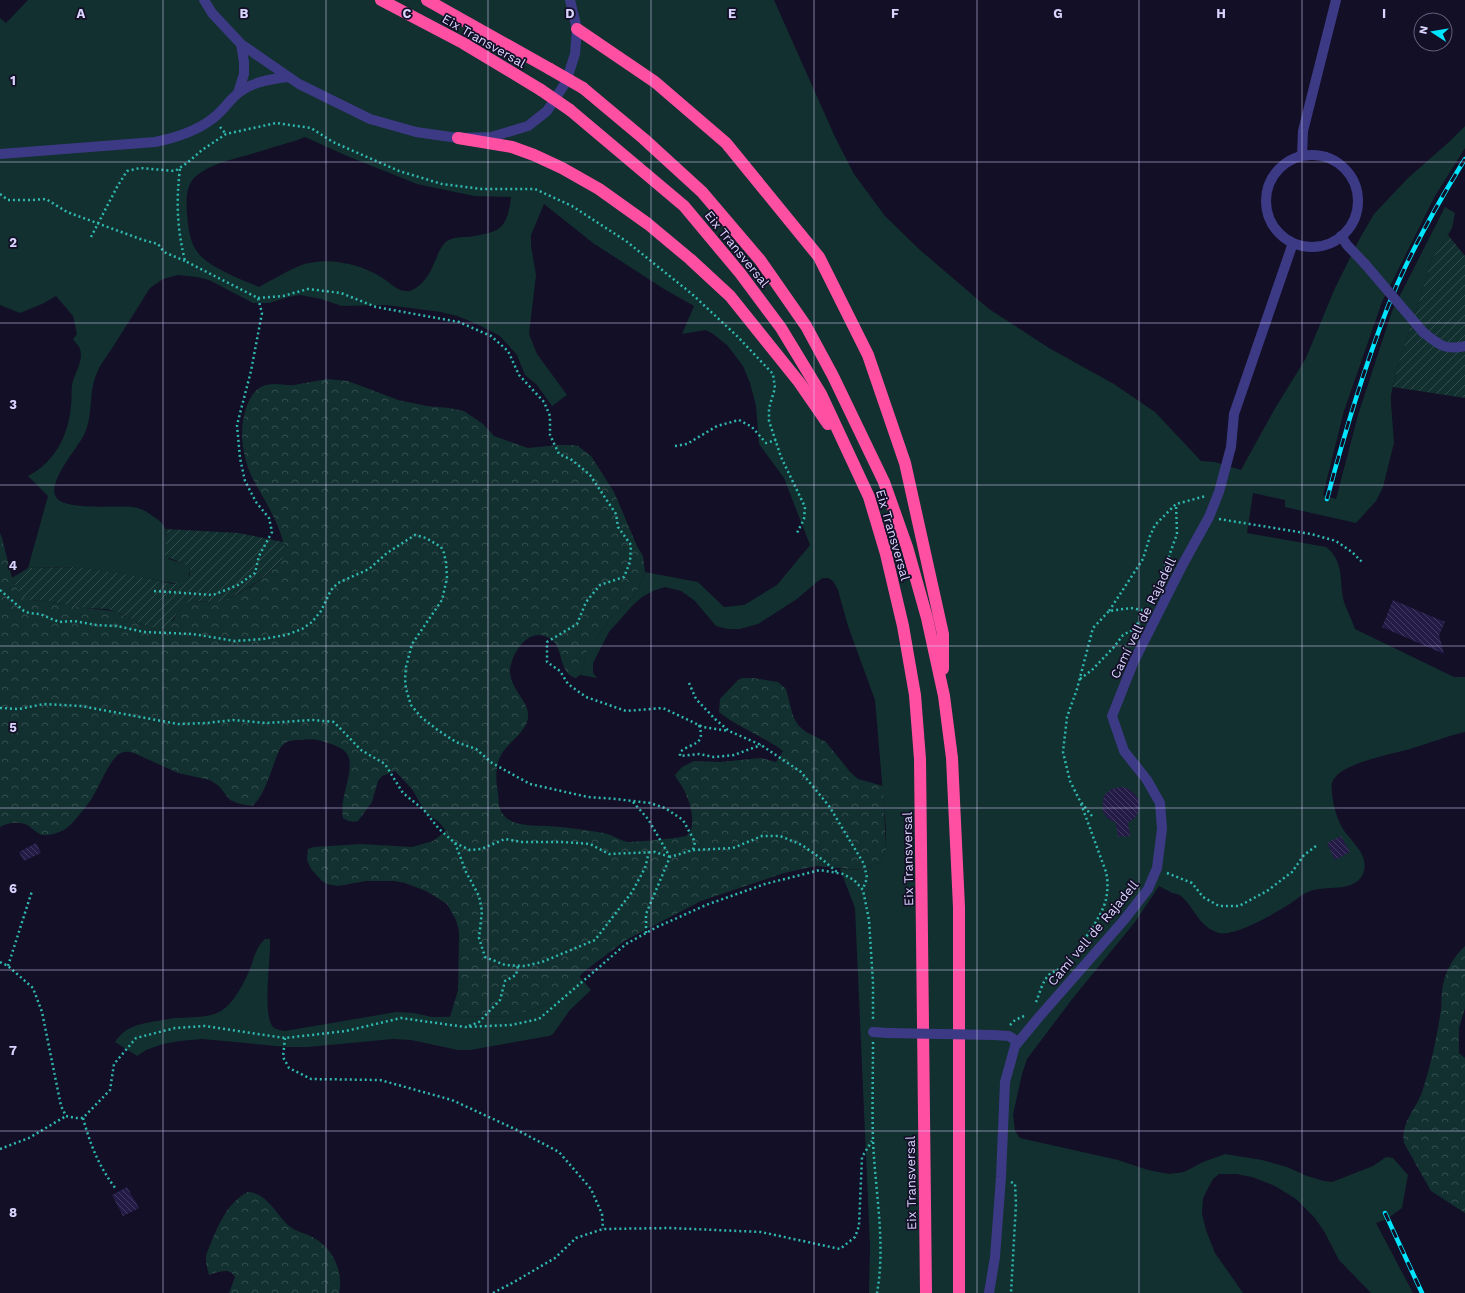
<svg xmlns="http://www.w3.org/2000/svg" width="1465" height="1293" font-family="'Work Sans',sans-serif">
<defs>
<pattern id="forest-crowns" width="20" height="18" patternUnits="userSpaceOnUse"><rect width="20" height="18" fill="#12302f"/><path d="M2 6a3 3 0 1 1 6 0M12 15a3 3 0 1 1 6 0" fill="none" stroke="#344d4e"/></pattern>
<pattern id="garden-furrows" width="10" height="10" patternUnits="userSpaceOnUse"><rect width="10" height="10" fill="#12302f"/><path d="M-1 1l2-2M0 10L10 0M9 11l2-2" fill="none" stroke="#344d4e"/></pattern>
<pattern id="building-back-hatch" width="6" height="6" patternUnits="userSpaceOnUse"><rect width="6" height="6" fill="#241b47"/><path d="M-1 5l2 2M0 0l6 6M5-1l2 2" fill="none" stroke="#433b63"/></pattern>
</defs>
<rect width="100%" height="100%" fill="#130f26"/>
<path fill="#12302f" fill-rule="evenodd" d="M 28,0 L 774,0 L 835,137 L 854,174 L 885,216 L 920,250 L 989,309 L 1049,348 L 1114,384 L 1155,412 L 1201,461 L 1215,462 L 1241,470 L 1274,410 L 1306,358 L 1335,288 L 1360,238 L 1374,214 L 1408,178 L 1449,142 L 1465,126 L 1465,148 L 1435,196 L 1382,302 L 1344,411 L 1323,495 L 1336,499 L 1358,415 L 1392,311 L 1445,207 L 1455,213 L 1452,228 L 1448,235 L 1431,261 L 1417,308 L 1398,365 L 1391,395 L 1391,403 L 1394,443 L 1383,487 L 1376,501 L 1356,523 L 1285,507 L 1285,500 L 1253,493 L 1247,533 L 1326,547 C 1345,561 1339,583 1344,602 C 1347,611 1352,620 1355,629 L 1454,677 L 1465,677 L 1465,732 C 1447,736 1430,743 1413,748 C 1395,754 1337,763 1332,783 C 1331,785 1332,789 1332,792 C 1333,806 1337,820 1345,832 C 1354,844 1370,857 1363,874 C 1353,894 1325,884 1308,892 C 1300,895 1295,901 1288,905 C 1273,914 1232,939 1216,932 C 1198,925 1194,907 1181,896 C 1178,894 1176,894 1172,893 C 1168,891 1163,888 1159,886 L 1135,922 L 1073,998 L 1027,1059 L 1022,1074 L 1013,1115 L 1015,1131 L 1020,1138 L 1118,1160 L 1148,1170 L 1169,1174 L 1184,1172 L 1203,1162 L 1225,1154 L 1262,1160 L 1287,1167 L 1307,1176 L 1324,1181 L 1332,1182 L 1373,1166 L 1386,1157 L 1393,1158 L 1408,1175 L 1402,1208 L 1387,1219 L 1376,1223 L 1413,1293 L 1371,1293 L 1339,1260 L 1324,1231 L 1314,1217 L 1296,1199 L 1275,1186 L 1252,1177 L 1236,1174 L 1219,1174 L 1213,1179 L 1206,1192 L 1203,1199 L 1202,1214 L 1206,1230 L 1215,1253 L 1243,1293 L 869,1293 L 870,1246 L 855,908 L 840,869 L 860,870 L 880,862 L 886,850 L 886,829 L 875,700 L 848,626 L 838,590 L 833,581 L 828,578 L 823,578 L 818,581 L 797,599 L 758,624 L 740,629 L 728,629 L 716,626 L 695,601 L 681,591 L 665,587 L 653,591 L 642,597 L 633,605 L 609,632 L 593,663 L 593,673 L 597,678 L 580,675 L 588,649 L 613,615 L 633,597 L 639,587 L 645,572 L 698,582 L 724,607 L 744,605 L 777,585 L 810,545 L 784,478 L 759,444 L 756,406 L 750,383 L 743,366 L 727,345 L 713,334 L 706,330 L 682,334 L 694,306 L 664,289 L 593,243 L 544,204 L 531,235 L 531,246 L 536,275 L 529,334 L 537,354 L 567,395 L 552,406 L 537,385 L 525,375 L 517,355 L 500,336 L 477,324 L 457,316 L 441,312 L 386,305 L 342,306 L 321,299 L 300,295 L 289,297 L 269,303 L 253,303 L 209,280 L 197,277 L 178,275 L 163,279 L 150,288 C 137,309 124,329 111,350 C 106,357 100,365 97,373 C 88,392 94,415 84,435 C 77,449 47,482 56,497 C 64,511 117,505 132,507 C 141,508 148,512 154,517 C 169,526 168,536 165,551 L 169,559 L 187,565 L 190,570 C 189,578 186,582 178,584 L 79,567 L 28,568 L 48,496 L 28,476 C 55,462 68,436 71,406 C 72,399 71,392 72,385 C 74,374 84,361 80,349 C 79,346 75,342 73,339 L 77,334 L 73,316 L 56,296 L 42,304 L 20,313 L 0,305 L 0,18 L 6,23 ZM 305,137 L 347,156 L 417,184 L 474,196 L 511,197 C 507,231 499,232 468,237 C 462,237 453,237 447,241 C 439,247 436,261 431,270 C 428,277 418,289 410,291 C 398,293 390,282 381,277 C 358,263 325,256 299,266 C 285,272 272,280 259,287 C 241,279 206,267 196,250 C 189,239 188,225 187,212 C 186,201 186,185 195,177 C 210,164 230,160 248,155 C 264,150 280,145 295,141 Z
M 265,939 L 270,939 C 271,958 262,1014 273,1027 C 276,1030 281,1030 285,1031 L 396,1012 L 414,1013 L 432,1017 L 513,1016 L 553,1002 L 579,976 L 591,990 L 570,1010 L 553,1034 L 549,1036 L 470,1050 L 458,1050 L 411,1040 L 393,1039 L 308,1047 L 287,1047 L 202,1039 L 180,1041 L 163,1044 L 146,1050 L 137,1056 L 115,1042 C 125,1026 140,1024 157,1021 C 164,1020 171,1018 178,1018 C 192,1017 209,1018 221,1011 C 234,1003 244,983 250,969 C 254,958 256,947 265,939 Z"/>
<path fill="url(#forest-crowns)" d="M 327,379 L 348,381 L 398,400 L 427,406 L 449,408 L 464,411 L 483,424 L 494,436 L 528,448 L 558,445 L 573,445 L 578,446 L 591,456 L 614,492 L 637,546 L 643,556 L 645,572 L 639,587 L 633,597 L 613,615 L 588,649 L 580,675 L 576,678 C 557,673 565,646 549,638 C 529,626 511,653 510,671 C 510,683 519,693 525,704 C 538,728 508,739 500,757 C 495,767 496,782 498,793 C 499,800 498,807 502,813 C 511,827 532,825 547,826 C 565,827 585,830 604,833 C 613,835 620,841 629,842 C 635,842 682,838 686,836 C 687,836 689,832 690,832 C 696,820 689,799 683,788 C 680,783 677,780 675,775 L 682,767 L 694,761 L 720,762 L 761,758 L 776,762 L 783,751 C 763,736 739,728 719,712 L 720,699 L 737,681 L 742,678 L 753,678 L 778,682 L 786,689 L 793,716 L 798,725 L 806,732 L 826,742 L 850,772 L 858,779 L 883,786 L 886,850 L 880,862 L 860,870 L 816,866 L 784,873 L 701,901 L 626,940 L 586,970 L 553,1002 L 513,1016 L 450,1017 L 458,990 L 459,941 L 459,931 L 456,920 L 447,904 L 426,891 L 405,883 L 394,881 L 366,881 L 338,886 L 327,884 L 322,881 L 311,869 L 307,860 L 308,849 L 314,847 L 361,844 L 412,847 L 433,841 L 446,831 L 439,822 L 426,813 L 412,789 L 395,771 L 382,776 L 378,781 L 372,802 L 358,821 C 352,822 349,822 343,818 C 339,797 353,778 349,758 C 347,750 337,746 331,744 C 321,740 311,738 301,740 C 295,740 288,740 283,745 C 279,749 277,755 275,761 C 270,774 263,798 252,806 L 240,804 L 230,800 L 219,786 L 210,780 L 178,773 L 134,753 C 130,752 126,751 121,753 C 110,757 98,790 90,801 C 86,807 73,823 68,827 C 62,832 50,836 42,835 C 37,833 33,829 29,826 C 21,821 8,822 0,827 L 0,533 L 2,538 L 12,578 L 19,592 L 31,601 L 41,600 L 85,608 L 114,611 L 144,625 L 173,621 C 176,615 179,606 184,603 C 194,599 210,603 220,601 C 235,599 275,572 282,559 C 293,541 258,491 250,473 C 242,453 239,429 246,408 C 249,400 253,391 261,387 C 273,381 283,386 294,385 C 305,383 316,381 327,379 Z
M 1465,946 L 1465,1008 L 1459,1028 L 1459,1053 L 1465,1058 L 1465,1213 L 1431,1191 L 1404,1143 C 1400,1124 1416,1109 1422,1092 C 1430,1068 1436,1041 1440,1016 C 1442,1007 1441,999 1442,991 C 1444,974 1452,958 1465,946 Z
M 248,1192 C 266,1192 277,1215 289,1226 C 296,1232 306,1233 314,1238 C 333,1248 344,1273 339,1293 L 229,1293 L 235,1277 C 229,1267 219,1272 209,1275 C 208,1270 205,1262 206,1257 C 206,1254 208,1250 209,1248 C 217,1228 227,1202 248,1192 Z"/>
<path fill="url(#garden-furrows)" d="M 1448,235 L 1465,256 L 1465,398 L 1393,387 L 1398,365 L 1417,308 L 1431,261 Z
M 166,529 L 239,533 L 283,542 C 284,547 286,552 283,557 C 278,570 236,597 222,601 C 211,604 196,599 186,603 C 179,605 173,622 166,629 L 144,625 L 119,613 L 108,609 L 85,608 L 41,600 L 31,601 L 26,599 L 19,592 L 12,578 L 28,568 L 79,567 L 141,577 L 173,584 L 183,582 L 190,575 L 190,570 L 186,565 L 165,556 C 164,546 169,539 166,529 Z"/>
<path fill="url(#building-back-hatch)" d="M 1393,600 L 1445,622 L 1439,635 L 1444,654 L 1382,627 Z
M 1119,787 L 1127,788 L 1134,793 L 1139,800 L 1139,809 L 1136,817 L 1128,823 L 1130,836 L 1118,837 L 1116,823 L 1107,818 L 1103,812 L 1103,799 L 1106,793 L 1112,789 Z
M 1341,836 L 1350,852 L 1335,860 L 1327,843 Z
M 36,843 L 41,853 L 24,861 L 19,852 Z
M 127,1187 L 139,1208 L 123,1216 L 112,1195 Z"/>
<g fill="none" stroke-linecap="round" stroke-linejoin="round">
<path stroke="#2fb8b0" stroke-width="2.5" stroke-dasharray="2 3" stroke-linecap="butt" d="M 220,127 L 226,134
M 0,194 L 8,200 L 33,200 L 46,199 L 67,212 L 143,240 L 158,244 L 164,252 L 185,261
M 91,237 L 117,187 L 127,171 L 140,168 L 175,171 L 187,163 L 202,150 L 226,134 L 276,123 L 311,128 L 333,142 L 399,171 L 442,184 L 482,189 L 535,189 L 572,206 L 626,241 L 692,294 L 738,337 L 773,374 L 775,388 L 769,408 L 769,421 L 781,457 L 805,507 L 804,519 L 797,533
M 258,298 L 283,296 L 308,289 L 341,293 L 376,307 L 459,322 L 491,336 L 508,351 L 519,375 L 544,402 L 550,416 L 550,435 L 559,454 L 572,460 L 590,475 L 616,514 L 618,527 L 631,545 L 630,562 L 624,577 L 600,585 L 586,602 L 577,624 L 547,642 L 547,662 L 560,671 L 568,684 L 586,697 L 626,711 L 663,708 L 703,727 L 729,731
M 675,446 L 687,444 L 717,426 L 739,420 L 752,427 L 766,443 L 776,440
M 1219,519 L 1311,534 L 1336,541 L 1352,552 L 1363,563
M 1160,581 L 1177,534 L 1176,504
M 0,590 L 24,611 L 29,613 L 40,614 L 59,622 L 74,621 L 96,625 L 117,626 L 144,632 L 193,634 L 235,641 L 263,639 L 286,635 L 302,629 L 312,622 L 321,611 L 331,590 L 338,583 L 369,569 L 387,553 L 415,535 L 426,538 L 441,547 L 444,553 L 446,563 L 447,578 L 442,600 L 412,644 L 406,667 L 405,679 L 406,689 L 411,705 L 421,717 L 439,731 L 456,742 L 476,749 L 492,763 L 530,784 L 588,797 L 616,799 L 650,803 L 665,808 L 683,820 L 695,842 L 693,850
M 154,591 L 213,595 L 238,585 L 255,573 L 259,556 L 272,532 L 269,518 L 256,502 L 245,481 L 240,458 L 237,425 L 251,371 L 262,313 L 258,298 L 185,261 C 177,228 176,202 180,168
M 1109,611 L 1143,559 L 1150,536 L 1155,525 L 1176,504 L 1206,496
M 1080,679 L 1092,670 L 1114,647 L 1123,635 L 1134,629 L 1145,612
M 689,683 L 696,699 L 715,719 L 729,731 L 761,745 L 801,772 L 829,806 L 864,864 L 867,878 L 863,889
M 0,708 L 19,709 L 44,704 L 81,706 L 178,724 L 207,723 L 233,720 L 266,723 L 313,720 L 334,722 L 361,750 L 385,764 L 403,793 L 424,810 L 439,829 L 455,843 L 470,850 L 481,849 L 505,839 L 522,842 L 563,842 L 590,844 L 609,854 L 655,852 L 670,857
M 699,725 C 706,746 692,742 680,752 L 680,756 L 699,754 L 714,757 L 734,755 L 761,745
M 633,802 L 648,819 L 670,857
M 1092,816 L 1080,801 L 1070,781 L 1063,752 L 1067,717 L 1077,689 L 1093,628 L 1109,611 L 1131,608 L 1147,611
M 455,843 L 466,872 L 479,896 L 482,911 L 479,938 L 485,957 L 505,965 L 525,966 L 542,962 L 595,940 L 632,892 L 645,868 L 649,852
M 1167,873 L 1192,883 L 1203,897 L 1219,906 L 1239,906 L 1267,891 L 1292,872 L 1304,855 L 1316,846
M 646,933 L 646,914 L 670,857 L 693,850 L 733,848 L 762,836 L 780,836 L 802,845 L 823,860 L 838,873
M 0,962 L 8,966 L 33,988 L 42,1012 L 61,1106 L 66,1116 L 75,1118 L 83,1118 L 110,1090 L 114,1064 L 136,1038 L 175,1028 L 205,1026 L 285,1038 L 346,1031 L 401,1018 L 465,1027 L 511,1025 L 539,1019 L 626,944 L 657,927 L 706,905 L 765,884 L 820,870 L 843,874 L 854,880 L 863,890 L 869,920 L 873,983 L 873,1021
M 8,966 L 32,891
M 1036,1002 C 1040,993 1042,981 1050,974 C 1054,971 1059,970 1063,966 C 1075,954 1103,916 1106,899 C 1108,890 1108,881 1106,872 L 1080,801
M 1010,1025 L 1015,1020 L 1024,1016
M 469,1026 L 479,1022 L 500,1000 L 505,981 L 516,975 L 518,966
M 285,1038 L 283,1057 L 289,1068 L 311,1079 L 380,1080 L 452,1100 L 517,1130 L 559,1152 L 591,1189 L 602,1214 L 603,1229
M 873,1042 C 873,1074 872,1107 873,1140 C 875,1191 886,1243 877,1293
M 83,1118 C 90,1144 99,1167 116,1189
M 0,1149 L 29,1138 L 66,1116
M 1011,1182 L 1015,1184 L 1016,1204 L 1011,1293
M 493,1293 L 514,1282 L 555,1258 L 576,1238 L 603,1229 L 670,1228 L 761,1232 L 840,1249 L 855,1237 L 859,1226 L 862,1157 L 872,1141"/>
<path stroke="#3d3a85" stroke-width="10" d="M 204,0 L 212,13 L 241,44 L 299,84 L 370,119 L 416,132 L 458,138 L 491,137 L 528,126 L 547,111 L 566,82 L 575,54 L 577,29 L 570,0
M 238,93 L 244,74 L 244,62 L 241,44
M 0,154 L 155,142 C 175,138 195,132 212,119 C 221,113 228,102 236,95 C 250,82 271,79 288,77
M1266 201a46 46 0 1 1 92 0a46 46 0 1 1-92 0Z
M 1302,156 L 1303,131 L 1336,0
M 1341,236 L 1347,245 L 1365,264
M 1423,332 C 1438,344 1445,351 1465,346
M 873,1032 L 888,1033
M 994,1035 L 1009,1036 L 1018,1042
M 989,1293 L 995,1257 L 1001,1177 L 1005,1082 L 1015,1046 L 1039,1017 L 1124,920 L 1148,889 L 1157,868 L 1162,829 L 1160,803 L 1147,780 L 1124,751 L 1112,716 L 1134,661 L 1183,564 L 1209,517 L 1219,492 L 1231,447 L 1234,414 L 1293,243"/>
<path stroke="#ff4fa3" stroke-width="12" d="M 381,0 L 463,43 L 541,90
M 427,0 L 550,69
M 577,29 L 655,82 L 726,143 L 819,257 L 868,355 L 905,463 L 943,634 L 943,669
M 583,88 L 644,139 L 702,192 L 760,260 L 806,326 L 833,376 L 884,482 L 907,547 L 927,618 L 944,696 L 952,758 L 959,907 L 959,1293
M 570,110 L 684,206 L 740,273 L 781,328 L 821,394 L 869,497 L 886,554 L 903,626 L 915,695 L 920,759 L 926,1293
M 458,138 L 512,147 L 534,155 L 562,168 L 599,189 L 648,224 L 690,259 L 730,296 L 799,382 L 828,424"/>
<defs>
<path id="rail" d="M 1327,499 C 1344,435 1363,371 1387,309 C 1407,257 1436,206 1465,159
M 1385,1213 L 1422,1293"/>
</defs>
<use href="#rail" stroke="#00e5ff" stroke-width="4.5"/>
<use href="#rail" stroke="#130f26" stroke-width="3" stroke-dasharray="9" stroke-linecap="butt"/>
<path stroke="#3d3a85" stroke-width="10" d="M 1365,264 L 1423,332
M 888,1033 L 994,1035"/>
<path stroke="#ff4fa3" stroke-width="12" d="M 550,69 L 583,88
M 541,90 L 570,110"/>
</g>
<path fill="none" stroke="#d9d4ff" stroke-width="1" stroke-opacity="0.55" d="M 163,0 L 163,1293M 326,0 L 326,1293M 488,0 L 488,1293M 651,0 L 651,1293M 814,0 L 814,1293M 977,0 L 977,1293M 1139,0 L 1139,1293M 1302,0 L 1302,1293M 0,162 L 1465,162M 0,323 L 1465,323M 0,485 L 1465,485M 0,646 L 1465,646M 0,808 L 1465,808M 0,970 L 1465,970M 0,1131 L 1465,1131"/>
<g text-anchor="middle" dominant-baseline="central" stroke-width="3.5" stroke-linejoin="round" paint-order="stroke">
<g font-size="13" fill="#d9d4ff" stroke="#130f26">
<text transform="translate(484 41) rotate(30)">Eix Transversal</text>
<text transform="translate(737 249) rotate(51)">Eix Transversal</text>
<text transform="translate(893 535) rotate(74)">Eix Transversal</text>
<text transform="translate(1143 618) rotate(-64)">Camí vell de Rajadell</text>
<text transform="translate(908 859) rotate(-91)">Eix Transversal</text>
<text transform="translate(1093 933) rotate(-50)">Camí vell de Rajadell</text>
<text transform="translate(911 1183) rotate(-91)">Eix Transversal</text>
</g>
</g>
<g font-size="13" text-anchor="middle" font-weight="bold" fill="#d9d4ff" stroke="#130f26" stroke-width="3.5" stroke-linejoin="round" paint-order="stroke">
<text x="81" y="18">A</text>
<text x="244" y="18">B</text>
<text x="407" y="18">C</text>
<text x="570" y="18">D</text>
<text x="732" y="18">E</text>
<text x="895" y="18">F</text>
<text x="1058" y="18">G</text>
<text x="1221" y="18">H</text>
<text x="1384" y="18">I</text>
<text x="13" y="85">1</text>
<text x="13" y="247">2</text>
<text x="13" y="409">3</text>
<text x="13" y="570">4</text>
<text x="13" y="732">5</text>
<text x="13" y="893">6</text>
<text x="13" y="1055">7</text>
<text x="13" y="1217">8</text>
</g>
<g transform="translate(1433 32) rotate(282)"><circle r="19" fill="#130f26" stroke="#625e7d"/>
<path d="M0-3L7 15L0 10L-7 15Z" fill="#00e5ff"/>
<text y="-6" font-size="11" font-weight="bold" text-anchor="middle" fill="#d9d4ff">N</text>
</g>
</svg>
